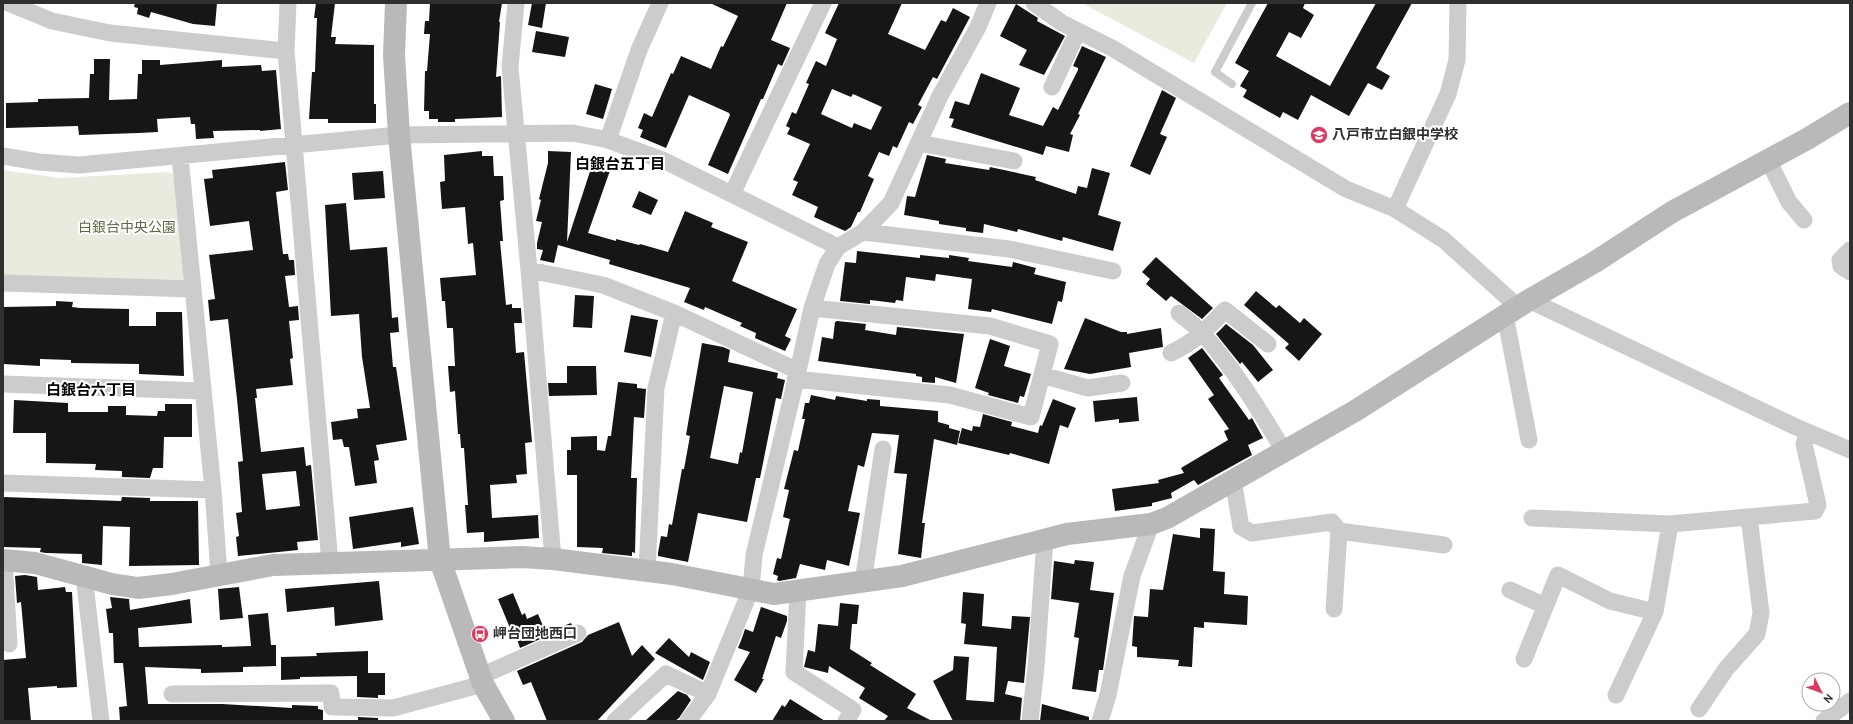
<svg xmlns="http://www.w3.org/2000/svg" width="1853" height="724" font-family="Overpass,'Noto Sans JP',sans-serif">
<rect width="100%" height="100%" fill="#fff"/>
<path fill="#e8ecde" d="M 1082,3 L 1227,3 L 1194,63 Z
M 3,170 L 60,178 L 168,172 L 174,175 L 184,279 L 181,282 L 3,276 Z"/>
<path fill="#161616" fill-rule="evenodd" d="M 135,3 L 217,3 L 215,26 L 193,24 L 151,12 L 149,18 L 137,14 L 138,8 L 134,7 Z
M 316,3 L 335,3 L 331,37 L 336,37 L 335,44 L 374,45 L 374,104 L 376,104 L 376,123 L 328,123 L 328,119 L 309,119 L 312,72 L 315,72 L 315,70 L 317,18 L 314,18 Z
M 430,3 L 502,3 L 499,22 L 500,22 L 496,77 L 501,76 L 502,117 L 455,119 L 455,122 L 438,122 L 438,119 L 429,119 L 429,111 L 424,111 L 425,71 L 427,71 L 430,34 L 424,34 L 425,21 L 429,21 Z
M 532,3 L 546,3 L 542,28 L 528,25 Z
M 710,3 L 787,3 L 771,40 L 790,48 L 782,66 L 778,64 L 763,99 L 761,99 L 728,174 L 708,165 L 730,115 L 729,113 L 689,95 L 666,148 L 640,137 L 643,130 L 638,128 L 644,113 L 652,117 L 671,73 L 673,74 L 681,56 L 711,69 L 721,46 L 723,47 L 738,16 Z
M 839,3 L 902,3 L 888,34 L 925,50 L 941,20 L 946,22 L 953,8 L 970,17 L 937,79 L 933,77 L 918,105 L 922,107 L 913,124 L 909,122 L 897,148 L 893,146 L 889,156 L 879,152 L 868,176 L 874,179 L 860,212 L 858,212 L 851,227 L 845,231 L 814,217 L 818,207 L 792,195 L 798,182 L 793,180 L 810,144 L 787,134 L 790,128 L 786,126 L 792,112 L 796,114 L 809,84 L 806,83 L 816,61 L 826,66 L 837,39 L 825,33 ZM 832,89 L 851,97 L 853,94 L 882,107 L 871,130 L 854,123 L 852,128 L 821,114 Z
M 1268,3 L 1305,3 L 1303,8 L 1314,15 L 1301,38 L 1289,32 L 1276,56 L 1330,86 L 1376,3 L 1412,3 L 1376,68 L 1390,76 L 1382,90 L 1368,83 L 1349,116 L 1311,95 L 1298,120 L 1283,112 L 1280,118 L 1243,97 L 1247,90 L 1240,86 L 1249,71 L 1235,63 Z
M 1016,4 L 1038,18 L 1037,21 L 1065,36 L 1044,75 L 1019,65 L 1027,50 L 1000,36 Z
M 536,31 L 569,37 L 565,57 L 532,52 Z
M 1082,46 L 1106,57 L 1078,114 L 1080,115 L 1070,134 L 1073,135 L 1069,152 L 1046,146 L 1043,155 L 951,127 L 954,119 L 949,118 L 955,101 L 969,105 L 981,73 L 1020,88 L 1009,115 L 1043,126 L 1053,107 L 1058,110 L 1078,70 L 1078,68 L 1073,66 Z
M 94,59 L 110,59 L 109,100 L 137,99 L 138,74 L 142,74 L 142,60 L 160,60 L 160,65 L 222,60 L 222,67 L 261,65 L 262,71 L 276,70 L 281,129 L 260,131 L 260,130 L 213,131 L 214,138 L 196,139 L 195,124 L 191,124 L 190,117 L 157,119 L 158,132 L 139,133 L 79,135 L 78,126 L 6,128 L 6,103 L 38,102 L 38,99 L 89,98 L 90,74 L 94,74 Z
M 595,84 L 612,89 L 603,119 L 586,114 Z
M 1162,90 L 1176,98 L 1160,134 L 1167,137 L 1150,175 L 1130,166 Z
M 482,151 L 482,156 L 493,156 L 494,176 L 503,176 L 504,200 L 500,201 L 503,241 L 500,241 L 506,305 L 512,304 L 512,308 L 521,308 L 522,323 L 514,323 L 516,353 L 524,352 L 532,442 L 525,443 L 527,474 L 516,475 L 517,483 L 490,485 L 492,518 L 538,515 L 539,538 L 484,542 L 484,532 L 467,533 L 465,505 L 468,505 L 464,448 L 461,448 L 460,434 L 458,434 L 455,391 L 450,392 L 448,366 L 455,366 L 453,328 L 447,328 L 445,301 L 442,301 L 440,278 L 476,275 L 473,243 L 468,244 L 465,207 L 442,209 L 440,182 L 445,181 L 444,155 Z
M 548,151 L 571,152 L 567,242 L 595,156 L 613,162 L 588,233 L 616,241 L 616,239 L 639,245 L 640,244 L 668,252 L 685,211 L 713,223 L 711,227 L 748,242 L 732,281 L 797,309 L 785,336 L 791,339 L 785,351 L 755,338 L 756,333 L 740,326 L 742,323 L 705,307 L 704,310 L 684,302 L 690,288 L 609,264 L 610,260 L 558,245 L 554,263 L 540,260 L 543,250 L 537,249 L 537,243 L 542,222 L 536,221 L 541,200 L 539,199 L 548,163 Z
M 927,155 L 946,159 L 945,163 L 989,170 L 990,167 L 1036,177 L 1035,180 L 1076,194 L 1078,186 L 1087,188 L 1092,168 L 1110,173 L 1098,215 L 1121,222 L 1113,251 L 1063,237 L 1062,241 L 1018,229 L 1017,232 L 984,224 L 983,233 L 966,231 L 966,228 L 939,224 L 939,221 L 904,215 L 907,196 L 915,197 Z
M 285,162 L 288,190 L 276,192 L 283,254 L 288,254 L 289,260 L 294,260 L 295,275 L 285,276 L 289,307 L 298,306 L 299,320 L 289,321 L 293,358 L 290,359 L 293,385 L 256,389 L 257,398 L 255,398 L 261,452 L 304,447 L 306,466 L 311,465 L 318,540 L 297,542 L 298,550 L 238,556 L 236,537 L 239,536 L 236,513 L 242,512 L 238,462 L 243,461 L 237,399 L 228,319 L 210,321 L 208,300 L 215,299 L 209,255 L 253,250 L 249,221 L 210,226 L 204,179 L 213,178 L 212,170 ZM 296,471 L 300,506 L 266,510 L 262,474 Z
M 383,171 L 385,198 L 354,200 L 352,173 Z
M 639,191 L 658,200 L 651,215 L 632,207 Z
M 346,203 L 350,250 L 387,247 L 392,318 L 398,317 L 399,332 L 390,333 L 393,367 L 396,367 L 407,440 L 376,445 L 379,460 L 374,461 L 377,483 L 355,486 L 349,447 L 344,447 L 342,439 L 333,440 L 331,422 L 358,418 L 357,409 L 370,408 L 362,357 L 359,314 L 331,316 L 325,205 Z
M 857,251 L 920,258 L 920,255 L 949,258 L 949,255 L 969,258 L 968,261 L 1012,267 L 1013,262 L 1036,268 L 1034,274 L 1066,282 L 1062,302 L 1058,301 L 1052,324 L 992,309 L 991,312 L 968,309 L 972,279 L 936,274 L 935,281 L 906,277 L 903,301 L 896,300 L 895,303 L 870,300 L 870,304 L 840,301 L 845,262 L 856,263 Z
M 1156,257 L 1213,308 L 1202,319 L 1171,296 L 1166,301 L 1146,284 L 1150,279 L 1142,272 Z
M 1256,291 L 1276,308 L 1279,305 L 1300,323 L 1304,318 L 1322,334 L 1299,361 L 1285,348 L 1289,344 L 1244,305 Z
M 575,295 L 594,296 L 592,328 L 573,327 Z
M 56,301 L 73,302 L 72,307 L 80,308 L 129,309 L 129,326 L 156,326 L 156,312 L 182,312 L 184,376 L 139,374 L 139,364 L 71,363 L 71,360 L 40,359 L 40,366 L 3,364 L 3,307 L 56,306 Z
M 631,315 L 658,320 L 651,357 L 624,352 Z
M 1085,318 L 1121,332 L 1127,332 L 1127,334 L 1161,328 L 1163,347 L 1129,353 L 1131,367 L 1090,374 L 1064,369 Z
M 837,321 L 866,324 L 865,330 L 896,335 L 897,327 L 964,334 L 956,383 L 935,377 L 935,383 L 922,382 L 922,377 L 916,376 L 916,374 L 818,361 L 822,337 L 833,339 L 835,322 Z
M 1226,324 L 1253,345 L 1273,370 L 1258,382 L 1242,362 L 1240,364 L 1216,334 Z
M 990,339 L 1010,346 L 1004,366 L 1031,374 L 1024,397 L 1020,396 L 1018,403 L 988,395 L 989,393 L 975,388 Z
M 702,343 L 723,347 L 730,350 L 728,362 L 778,373 L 777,378 L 785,380 L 781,399 L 776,398 L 760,478 L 756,478 L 747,522 L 698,513 L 688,562 L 658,556 L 658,553 L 661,536 L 667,537 L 669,524 L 672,525 L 682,469 L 684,469 L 690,436 L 686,435 ZM 724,386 L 753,392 L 742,453 L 740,452 L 738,464 L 710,458 Z
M 1202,348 L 1223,375 L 1219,378 L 1249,420 L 1252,418 L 1263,438 L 1248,445 L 1252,455 L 1198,485 L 1194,480 L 1171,493 L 1172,498 L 1152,503 L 1152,506 L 1115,511 L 1112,489 L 1159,483 L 1158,480 L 1184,473 L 1181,468 L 1228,440 L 1224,431 L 1229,429 L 1208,399 L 1214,395 L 1188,358 Z
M 567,366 L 596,366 L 597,395 L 549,396 L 548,383 L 567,383 Z
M 618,382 L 637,384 L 637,388 L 646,389 L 644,418 L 634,417 L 631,478 L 637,478 L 636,511 L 635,553 L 632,552 L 632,556 L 602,553 L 603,548 L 577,547 L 577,475 L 567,475 L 567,450 L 571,450 L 571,437 L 597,436 L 597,450 L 605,451 L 608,436 L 611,436 Z
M 811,395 L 835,400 L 836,396 L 867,401 L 867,399 L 880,400 L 880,406 L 938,411 L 938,422 L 949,425 L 949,428 L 960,431 L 957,445 L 934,439 L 922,523 L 925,523 L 921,558 L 898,554 L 907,474 L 894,473 L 899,435 L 872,433 L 864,467 L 858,465 L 848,511 L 860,513 L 849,566 L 827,560 L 825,570 L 800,564 L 796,578 L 779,581 L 777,580 L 778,576 L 773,574 L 777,558 L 781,559 L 790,519 L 783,517 L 789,490 L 784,489 L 794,450 L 798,451 L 805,419 L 802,419 L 805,403 L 809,403 Z
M 1137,397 L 1139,421 L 1119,423 L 1119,419 L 1095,422 L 1093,401 Z
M 1053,399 L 1076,408 L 1068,428 L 1060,425 L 1049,464 L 1010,453 L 1009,455 L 958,443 L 962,428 L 972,431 L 973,426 L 980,427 L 983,414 L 1012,422 L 1011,426 L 1038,433 L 1040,425 L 1042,426 Z
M 14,400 L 68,403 L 68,412 L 108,412 L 108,406 L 126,406 L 126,415 L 157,416 L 158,411 L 165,411 L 165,404 L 192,404 L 192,437 L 164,437 L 163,468 L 153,468 L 150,478 L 122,477 L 122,471 L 95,470 L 96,464 L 46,463 L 46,433 L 13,433 Z
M 3,497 L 121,501 L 122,497 L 150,498 L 150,501 L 198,501 L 199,565 L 129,566 L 130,527 L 103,526 L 102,565 L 82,563 L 82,554 L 46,553 L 40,552 L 41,548 L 3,547 Z
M 413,507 L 419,544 L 401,547 L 401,542 L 353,549 L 349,517 Z
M 1200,528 L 1215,529 L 1213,571 L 1225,572 L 1224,594 L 1248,596 L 1247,625 L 1204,622 L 1204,628 L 1194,627 L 1192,667 L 1178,666 L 1179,660 L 1137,657 L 1137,647 L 1132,646 L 1134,616 L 1148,617 L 1150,589 L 1163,590 L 1173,534 L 1200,538 Z
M 1075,560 L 1094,562 L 1090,590 L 1114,593 L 1103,670 L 1099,670 L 1096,692 L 1072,689 L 1079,638 L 1074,637 L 1079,603 L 1051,599 L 1054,561 L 1074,564 Z
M 25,575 L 37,577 L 38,590 L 65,587 L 66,592 L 72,592 L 77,687 L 57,688 L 57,686 L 28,688 L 31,721 L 3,721 L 3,660 L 26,658 L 21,602 L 17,603 L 15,576 Z
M 379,581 L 383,620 L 335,626 L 334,607 L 287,612 L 285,589 Z
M 239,587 L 243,618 L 220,620 L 218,589 Z
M 963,592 L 984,594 L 982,626 L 1011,629 L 1012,616 L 1030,617 L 1024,683 L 1008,681 L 1005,694 L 1022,698 L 1020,721 L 953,721 L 933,681 L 953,670 L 954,656 L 969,657 L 966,700 L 994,702 L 997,647 L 964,644 L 966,624 L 961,623 Z
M 513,593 L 522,615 L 525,613 L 527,619 L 538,614 L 546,633 L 571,623 L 572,625 L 520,648 L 517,639 L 515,640 L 498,599 Z
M 110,597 L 129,599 L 130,610 L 190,599 L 192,623 L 138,628 L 139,647 L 222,645 L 222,647 L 251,646 L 248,615 L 268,613 L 271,645 L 276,645 L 276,666 L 243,667 L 243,672 L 201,673 L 201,669 L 145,667 L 148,704 L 222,704 L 292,708 L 292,705 L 318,706 L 318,709 L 323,710 L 323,721 L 120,721 L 119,707 L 127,706 L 123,663 L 114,663 L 113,633 L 109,633 L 106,609 L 112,608 Z
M 840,603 L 859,605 L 857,624 L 852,624 L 850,649 L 872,663 L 870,665 L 916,694 L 907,708 L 932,721 L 884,721 L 888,716 L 859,698 L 865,688 L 829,666 L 828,673 L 804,667 L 808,650 L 815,652 L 818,624 L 838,626 Z
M 761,607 L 787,616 L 787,621 L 781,638 L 776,636 L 762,679 L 764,679 L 756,693 L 734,680 L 750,652 L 738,648 L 742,638 L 745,629 L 753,632 Z
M 619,622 L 632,656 L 642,645 L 655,659 L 597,721 L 547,721 L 531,682 L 523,685 L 517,671 L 582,642 L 588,635 Z
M 669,638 L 689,657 L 691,652 L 710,662 L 703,680 L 655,653 Z
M 368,651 L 368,673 L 385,673 L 385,695 L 378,695 L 378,698 L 357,697 L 357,676 L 300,677 L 300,679 L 281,680 L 281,657 L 317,656 L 316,653 Z
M 678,691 L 687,695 L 691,700 L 679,718 L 675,721 L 645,721 Z
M 790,699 L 825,721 L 772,721 L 782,705 L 785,707 Z
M 1042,704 L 1089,717 L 1089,721 L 1040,721 Z
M 358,717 L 378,718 L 378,721 L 358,721 Z"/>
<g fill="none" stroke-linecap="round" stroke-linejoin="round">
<path stroke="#ccc" stroke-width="8" d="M 1232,84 L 1215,72 L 1252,3"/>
<path stroke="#ccc" stroke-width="17" d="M 8,3 L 52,21 L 110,33 L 286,51
M 288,3 L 286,51 L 330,563
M 516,3 L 510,67 L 529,270 L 553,559
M 1034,3 L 1062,23 L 1112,48 L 1346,189 L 1395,209 L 1444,240 L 1518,307
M 1052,87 L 1078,31
M 608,140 L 639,50 L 660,3
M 919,143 L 1014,161
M 3,156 L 39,162 L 79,165 L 399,135 L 573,133 L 608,140 L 665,161 L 838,247
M 180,157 L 213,490 L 219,574
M 1768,160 L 1789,202 L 1804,220
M 732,194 L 823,3
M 1395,209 L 1448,94 L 1457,60 L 1458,3
M 863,232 L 1009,249 L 1113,271
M 1850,250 L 1840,260 L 1841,266 L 1850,272
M 529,270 L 603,285 L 674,313 L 798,371
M 3,283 L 193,289
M 1529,300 L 1796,427 L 1850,450
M 1179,313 C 1187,320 1197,327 1204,335 C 1235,370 1260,411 1284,451
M 1505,315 L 1529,440
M 1171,353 C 1196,341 1206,330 1225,310 L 1268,344
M 1042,375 L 1088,388 L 1122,383
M 795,379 L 950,395 L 1031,417 L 1050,344 L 990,326 L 812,308
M 3,384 L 203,391
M 1233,480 L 1241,527 L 1252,533 L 1332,522 L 1339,531 L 1334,609
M 3,483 L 213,490
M 1532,518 L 1670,524 L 1815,511 L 1818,505 L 1804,444 L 1808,432
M 1339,531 L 1444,545
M 4,560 L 9,644
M 647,570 L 656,388 L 674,313
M 84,576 L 101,721
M 863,582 L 883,449
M 1510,590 L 1545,606
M 798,591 L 794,672 L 853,710 L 846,721
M 1524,659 L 1558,575 L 1610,601 L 1655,612 L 1670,524
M 481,676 L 578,633
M 172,694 L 331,693 L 332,707 L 393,708 L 483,684
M 1616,695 L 1655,612
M 1699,709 L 1726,669 L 1757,634 L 1761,613 L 1749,517
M 615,721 L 666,674 L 708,694
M 688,721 L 708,694 L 751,589 L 754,555 L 798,371 L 812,308 L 827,264 L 838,247 L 863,232 L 891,203 L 940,96 L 978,27 L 988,3
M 1030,721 L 1036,667 L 1045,540
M 1100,721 L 1108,695 L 1132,576 L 1151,524
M 1824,721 L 1850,701"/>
<path stroke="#b9b9b9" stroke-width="22" d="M 396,3 L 394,55 L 399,135 L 440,560 L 483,684 L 504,721
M 3,560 L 35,563 L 112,584 L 138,588 L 172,584 L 273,565 L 522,557 L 553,559 L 672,574 L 774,594 L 902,576 L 1067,534 L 1151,524 L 1167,518 L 1355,411 L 1529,300 L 1595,262 L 1672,212 L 1807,139 L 1850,113"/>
</g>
<defs>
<symbol id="school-disc" viewBox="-11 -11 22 22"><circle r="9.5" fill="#dc3b61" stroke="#fff"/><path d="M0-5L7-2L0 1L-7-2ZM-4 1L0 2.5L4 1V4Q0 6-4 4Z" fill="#fff"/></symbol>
<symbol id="bus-disc" viewBox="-11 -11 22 22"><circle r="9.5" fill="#dc3b61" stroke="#fff"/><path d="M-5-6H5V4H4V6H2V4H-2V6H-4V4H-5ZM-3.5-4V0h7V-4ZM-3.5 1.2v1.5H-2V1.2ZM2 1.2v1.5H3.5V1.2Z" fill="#fff"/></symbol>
</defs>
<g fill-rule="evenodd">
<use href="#school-disc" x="1309" y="125" width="20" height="20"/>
<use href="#bus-disc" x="470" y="624" width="20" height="20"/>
</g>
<g text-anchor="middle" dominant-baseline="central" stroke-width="4" stroke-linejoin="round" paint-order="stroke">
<g font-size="14" font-weight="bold" fill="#2f2f2f" stroke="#fff" text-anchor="start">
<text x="1332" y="135">八戸市立白銀中学校</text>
<text x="493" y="634">岬台団地西口</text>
</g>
<g font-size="14" fill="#59693f" stroke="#fff">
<text x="127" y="228">白銀台中央公園</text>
</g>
<g font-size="15" font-weight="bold" fill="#000" stroke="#fff">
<text x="620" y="165">白銀台五丁目</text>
<text x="91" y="391">白銀台六丁目</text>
</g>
</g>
<rect width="1853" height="724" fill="none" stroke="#2f2f2f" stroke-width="8"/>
<g transform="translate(1821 692) rotate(132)"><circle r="19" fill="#ffffff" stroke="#acacac"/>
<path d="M0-3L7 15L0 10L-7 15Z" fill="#dc3b61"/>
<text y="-6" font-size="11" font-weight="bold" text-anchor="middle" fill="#2f2f2f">N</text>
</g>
</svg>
